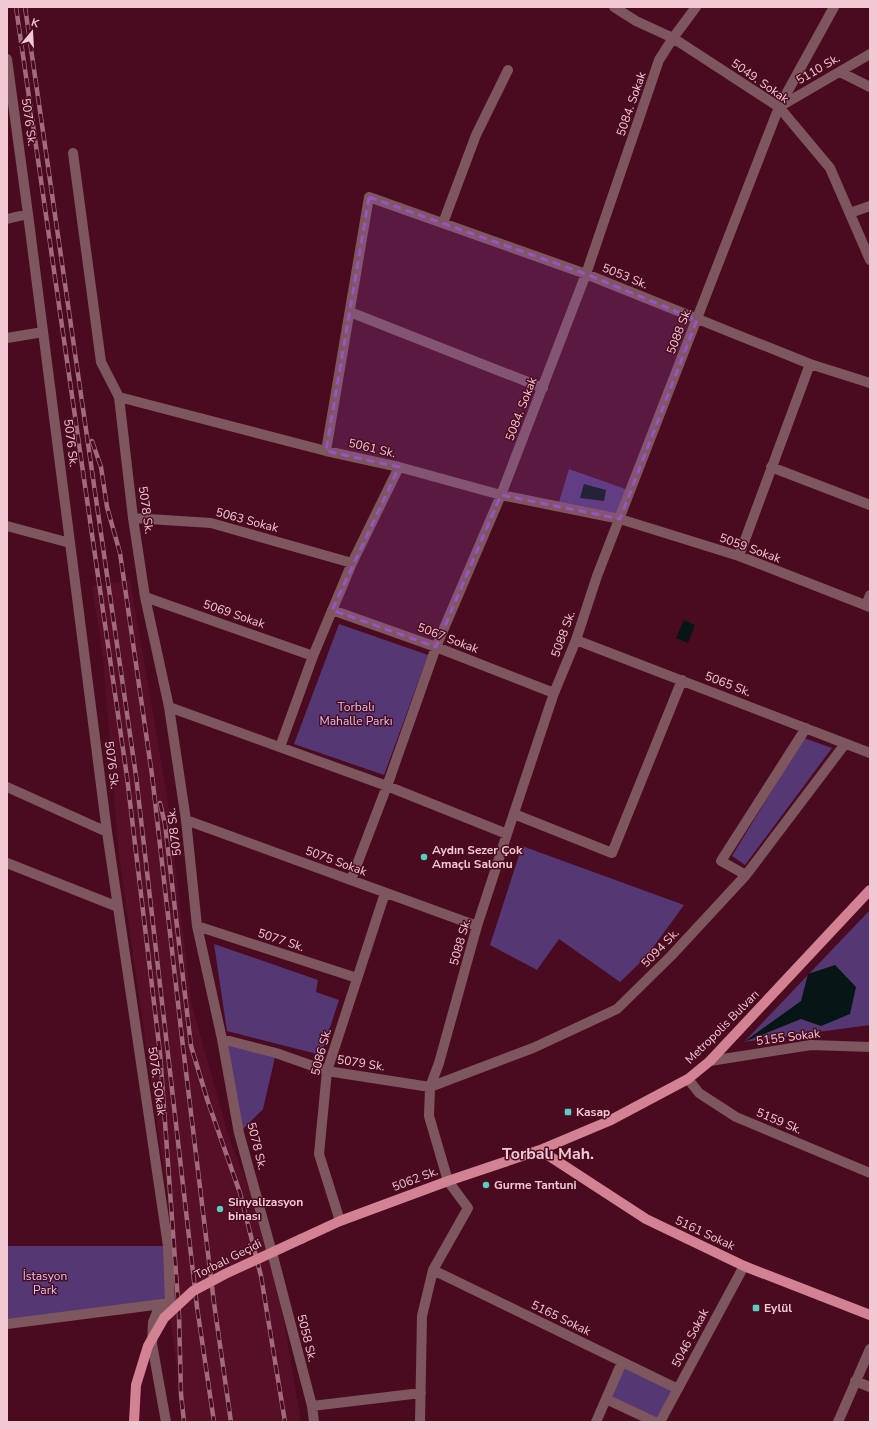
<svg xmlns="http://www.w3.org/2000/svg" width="877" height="1429" font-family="'Nunito Sans',sans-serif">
<rect width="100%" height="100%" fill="#4a0b21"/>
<path fill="#570f27" d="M 130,580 L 168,802 L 191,1002 L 230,1141 L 271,1243 L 301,1422 L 184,1422 L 169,1310 L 175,1302 L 170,1214 L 119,855 L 103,659 L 92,586 Z"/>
<path fill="#553773" d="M 569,469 L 628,490 L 620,519 L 558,505 Z
M 339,624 L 428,655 L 384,775 L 294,744 Z
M 804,738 L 832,748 L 745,865 L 732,856 Z
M 522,846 L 684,905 L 646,957 L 620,982 L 559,939 L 537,970 L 490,945 Z
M 870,910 L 870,1025 L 744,1042 Z
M 214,944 L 318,980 L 316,992 L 339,1000 L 321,1055 L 227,1031 Z
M 222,1039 L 276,1053 L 263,1109 L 239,1133 Z
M 7,1246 L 168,1246 L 170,1303 L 7,1324 Z
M 622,1362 L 678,1389 L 660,1422 L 606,1399 Z"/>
<path fill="#051614" d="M 584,484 L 606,490 L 604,501 L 580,498 Z
M 684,620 L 695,625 L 688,643 L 676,638 Z
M 835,965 L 856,987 L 850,1014 L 821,1026 L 801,1019 L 744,1042 L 801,1001 L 808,974 Z"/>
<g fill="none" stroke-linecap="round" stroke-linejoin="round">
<path stroke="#7d565e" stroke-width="10" d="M 614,7 L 636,21 L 673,38 L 779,107 L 830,168 L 870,260
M 7,59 L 28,214 L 107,832
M 840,72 L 870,87
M 779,107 L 870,54
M 73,153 L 101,362 L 119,397 L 133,518 L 145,597 L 169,707 L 186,820 L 197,926 L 222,1039 L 239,1133 L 274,1260 L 312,1406 L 314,1422
M 850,213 L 870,206
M 7,219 L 28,214
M 443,223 L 476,135 L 508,70
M 350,312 L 543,388
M 7,338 L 43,332
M 119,397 L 326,451 L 399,467 L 501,495 L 620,519 L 739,556 L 870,607
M 326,451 L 369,197 L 586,274 L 810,364 L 870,383
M 771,467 L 870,505
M 133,518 L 211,523 L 352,563
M 7,526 L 70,543
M 739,556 L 810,364
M 145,597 L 313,656
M 866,605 L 870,595
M 332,610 L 436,647 L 554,693
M 576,640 L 870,753
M 169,707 L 387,786 L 507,834
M 280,747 L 313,656 L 352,563 L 399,467
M 7,787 L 107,832 L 118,907
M 514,814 L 612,853 L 682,680
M 186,820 L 477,926
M 7,863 L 118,907 L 168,1246 L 170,1303
M 746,875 L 721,861 L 806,728
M 351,880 L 387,786 L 436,647 L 501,495 L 586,274 L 659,60 L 673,38 L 696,7
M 197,926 L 357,978
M 222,1039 L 276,1053 L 327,1071 L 430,1087 L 533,1048 L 617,1009 L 671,956 L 746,875 L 845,744
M 710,1061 L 811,1045 L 870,1047
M 688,1079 L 699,1093 L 736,1117 L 870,1173
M 340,1221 L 319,1154 L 327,1071 L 385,893
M 433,1270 L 678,1389
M 7,1324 L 170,1303
M 855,1381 L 870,1387
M 606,1399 L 655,1422
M 312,1406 L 421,1393
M 166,1422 L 152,1344 L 153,1322 L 157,1312 L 168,1304
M 420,1422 L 422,1316 L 433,1270 L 468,1208 L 448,1181 L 429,1116 L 430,1087 L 439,1063 L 477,926 L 507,834 L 554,693 L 576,640 L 597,576 L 779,107 L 834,7
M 596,1422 L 622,1362
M 660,1422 L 744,1266
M 838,1422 L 870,1349"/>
<path stroke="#d38293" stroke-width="10" d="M 540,1150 L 646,1219 L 744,1266 L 870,1315
M 301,1239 L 340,1221 L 448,1181 L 540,1150 L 609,1121 L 688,1079 L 710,1061 L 870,890"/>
<defs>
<path id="rail" d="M 16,7 L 127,777 L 160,1053 L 179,1315 L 181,1394 L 184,1422
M 25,7 L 136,776 L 197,1307 L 214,1422
M 92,441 L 101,467 L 107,507 L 120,553 L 152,775 L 183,1047 L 214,1303 L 231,1422
M 160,803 L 165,824 L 191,1046 L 208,1102 L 240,1193 L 261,1276 L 285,1422"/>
</defs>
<use href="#rail" stroke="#a06c7b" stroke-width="4.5"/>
<use href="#rail" stroke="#4a0b21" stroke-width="3" stroke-dasharray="9" stroke-linecap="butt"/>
<path stroke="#d38293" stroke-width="10" d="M 134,1422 L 136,1385 L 148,1346 L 164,1318 L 193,1291 L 225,1274 L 301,1239"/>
</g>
<path fill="#9953c4" fill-opacity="0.2" stroke="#9953c4" stroke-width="3" stroke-dasharray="8 5" stroke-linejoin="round" d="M 369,197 L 586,274 L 697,320 L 620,519 L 501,495 L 436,647 L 332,610 L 399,467 L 326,451 Z"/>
<g fill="#57cec1" stroke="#4a0b21" stroke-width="1.5">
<circle cx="424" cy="857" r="4"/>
<rect x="564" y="1108" width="8" height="8" rx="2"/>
<circle cx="486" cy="1185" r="4"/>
<circle cx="220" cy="1209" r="4"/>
<rect x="752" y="1304" width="8" height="8" rx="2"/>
</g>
<g text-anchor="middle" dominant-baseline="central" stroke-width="3" stroke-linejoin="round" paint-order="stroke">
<g font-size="12" fill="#f2c9d1" stroke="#4a0b21">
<text transform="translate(818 69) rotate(-30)">5110 Sk.</text>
<text transform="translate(760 81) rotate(35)">5049. Sokak</text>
<text transform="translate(631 104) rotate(-71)">5084. Sokak</text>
<text transform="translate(29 122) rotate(82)">5076 Sk.</text>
<text transform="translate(625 276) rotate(22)">5053 Sk.</text>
<text transform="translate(679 331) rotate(-69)">5088 Sk.</text>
<text transform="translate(521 409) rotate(-69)">5084. Sokak</text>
<text transform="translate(71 443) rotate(83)">5076 Sk.</text>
<text transform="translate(372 448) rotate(13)">5061 Sk.</text>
<text transform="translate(146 510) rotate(82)">5078 Sk.</text>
<text transform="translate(247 520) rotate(15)">5063 Sokak</text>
<text transform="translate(750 548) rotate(20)">5059 Sokak</text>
<text transform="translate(234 614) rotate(19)">5069 Sokak</text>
<text transform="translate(563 634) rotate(-70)">5088 Sk.</text>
<text transform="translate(448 638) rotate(21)">5067 Sokak</text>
<text transform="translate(728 684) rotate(21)">5065 Sk.</text>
<text transform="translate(112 765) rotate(83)">5076 Sk.</text>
<text transform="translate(174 832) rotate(-97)">5078 Sk.</text>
<text transform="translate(336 861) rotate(20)">5075 Sokak</text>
<text transform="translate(281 940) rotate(18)">5077 Sk.</text>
<text transform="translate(460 942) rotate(-74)">5088 Sk.</text>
<text transform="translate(660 948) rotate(-46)">5094 Sk.</text>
<text transform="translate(722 1027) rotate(-45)">Metropolis Bulvarı</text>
<text transform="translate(788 1037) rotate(-7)">5155 Sokak</text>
<text transform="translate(321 1052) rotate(-75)">5086 Sk.</text>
<text transform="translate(361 1063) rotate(9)">5079 Sk.</text>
<text transform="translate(157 1081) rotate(82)">5076. SOkak</text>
<text transform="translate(779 1121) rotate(23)">5159 Sk.</text>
<text transform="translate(257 1146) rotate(76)">5078 Sk.</text>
<text transform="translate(415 1179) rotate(-21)">5062 Sk.</text>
<text transform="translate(705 1233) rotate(25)">5161 Sokak</text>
<text transform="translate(228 1259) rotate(-27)">Torbalı Geçidi</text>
<text transform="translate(561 1318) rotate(26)">5165 Sokak</text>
<text transform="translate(307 1338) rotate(76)">5058 Sk.</text>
<text transform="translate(690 1338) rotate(-62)">5046 Sokak</text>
</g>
<g font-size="12" fill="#dac7f0" stroke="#4a0b21">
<text x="356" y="707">Torbalı<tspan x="356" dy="14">Mahalle Parkı</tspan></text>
<text x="45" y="1276">İstasyon<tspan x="45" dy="14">Park</tspan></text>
</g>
<g font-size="12" font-weight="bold" fill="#f2c9d1" stroke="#4a0b21" text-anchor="start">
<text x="432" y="850">Aydın Sezer Çok<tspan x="432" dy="14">Amaçlı Salonu</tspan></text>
<text x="576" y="1112">Kasap</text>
<text x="494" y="1185">Gurme Tantuni</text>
<text x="228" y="1202">Sinyalizasyon<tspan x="228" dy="14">binası</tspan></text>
<text x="764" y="1308">Eylül</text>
</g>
<g font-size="16" font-weight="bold" fill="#f2c9d1" stroke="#4a0b21">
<text x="548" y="1154">Torbalı Mah.</text>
</g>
</g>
<rect width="877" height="1429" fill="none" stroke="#f2c9d1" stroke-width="16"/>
<g transform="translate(32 32) rotate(18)" stroke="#4a0b21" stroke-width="3" paint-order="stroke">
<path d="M0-3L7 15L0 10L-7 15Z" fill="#f2c9d1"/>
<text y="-6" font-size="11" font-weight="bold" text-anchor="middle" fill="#f2c9d1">K</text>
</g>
</svg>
